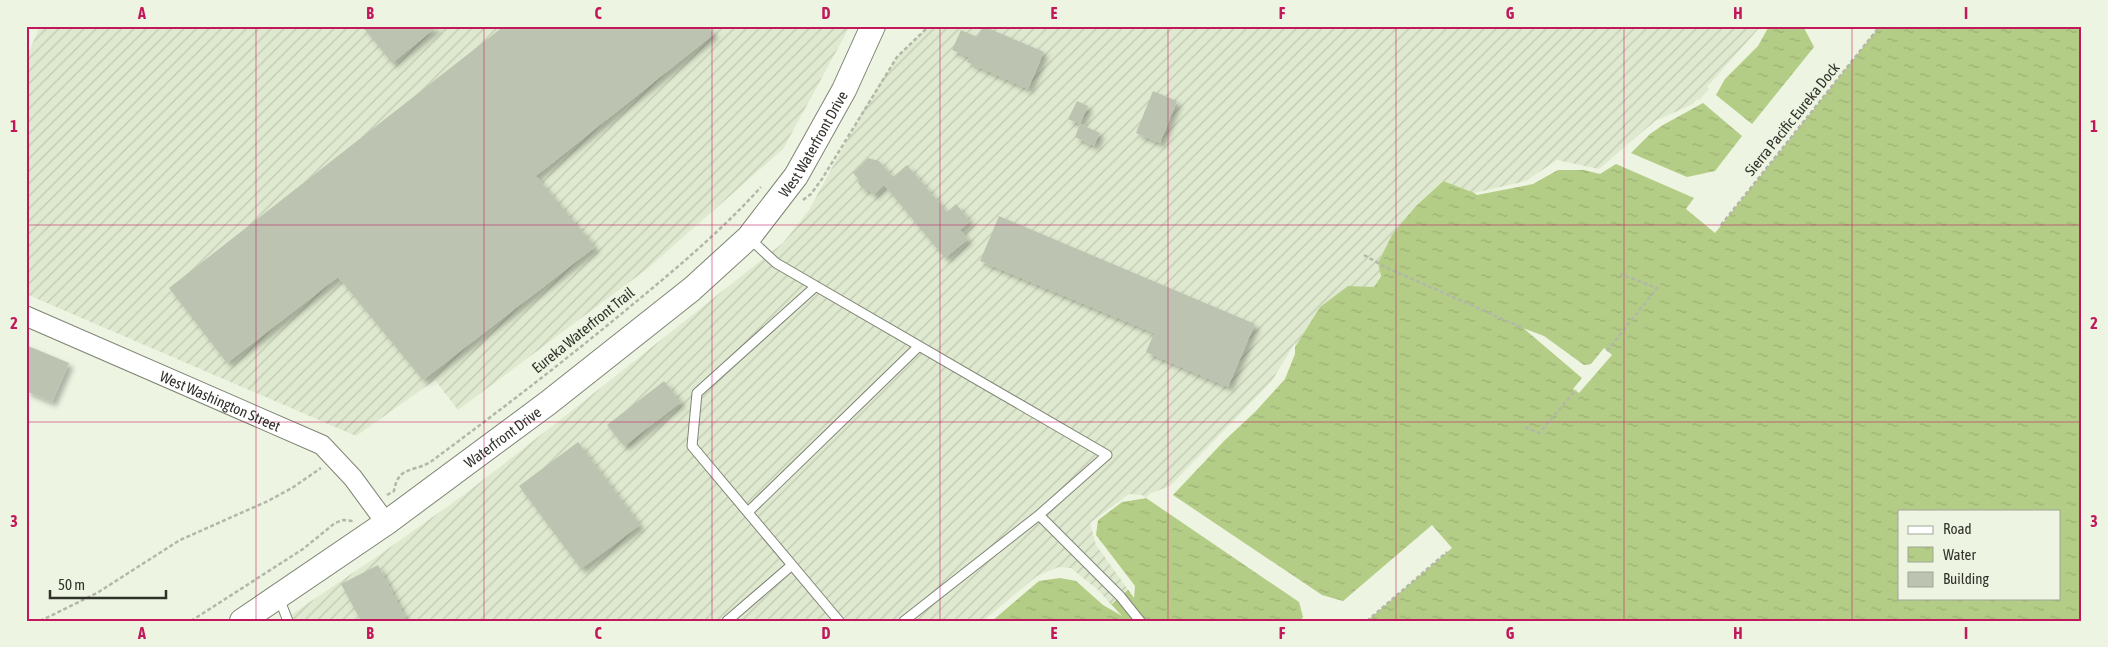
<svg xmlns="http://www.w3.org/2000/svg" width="2108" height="647" font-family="'Asap Condensed',sans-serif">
<defs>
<pattern id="industrial-furrows" width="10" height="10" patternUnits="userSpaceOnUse" patternTransform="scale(1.25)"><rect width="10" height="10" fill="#dfe9cf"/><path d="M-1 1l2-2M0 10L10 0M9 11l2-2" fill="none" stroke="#c0c8b2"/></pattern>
<pattern id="water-ripples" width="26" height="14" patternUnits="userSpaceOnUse" patternTransform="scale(1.25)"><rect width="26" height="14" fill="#b4cd86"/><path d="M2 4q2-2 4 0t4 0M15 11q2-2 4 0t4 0" fill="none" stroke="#9bb074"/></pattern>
<filter id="shadow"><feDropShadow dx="4.5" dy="4.5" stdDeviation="2.5" flood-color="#0004"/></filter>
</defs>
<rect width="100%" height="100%" fill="#edf4e1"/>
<path fill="url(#industrial-furrows)" d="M 40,26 L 850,26 L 783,149 L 647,269 L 458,410 L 435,380 L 356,436 L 26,294 L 26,59 Z
M 929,26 L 1764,26 L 1695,106 L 1600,171 L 1477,195 L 1442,181 L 1416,206 L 1374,287 L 1348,287 L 1273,383 L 1130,587 L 1112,604 L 986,621 L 282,621 L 385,551 L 465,494 L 574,409 L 783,243 L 809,210 L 865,107 L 897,57 Z"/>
<path fill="url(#water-ripples)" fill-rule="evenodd" d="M 1764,26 L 2082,26 L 2082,621 L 986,621 L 1038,578 L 1069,570 L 1112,604 L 1130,588 L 1098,544 L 1093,524 L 1122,502 L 1146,498 L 1171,488 L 1273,383 L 1320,307 L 1348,286 L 1374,287 L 1381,276 L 1378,263 L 1392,235 L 1416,206 L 1443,181 L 1477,194 L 1527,184 L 1557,163 L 1600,171 L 1656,123 L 1695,106 ZM 1899,511 L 2059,511 L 2059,598 L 1899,598 Z"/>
<path fill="#edf4e1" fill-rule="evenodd" d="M 1761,26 L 1769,26 L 1758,46 L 1725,79 L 1716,95 L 1752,124 L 1814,47 L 1803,26 L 1880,26 L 1715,233 L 1686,209 L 1694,198 L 1616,164 L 1600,174 L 1584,170 L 1558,170 L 1533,184 L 1477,195 L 1474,193 L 1526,181 L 1557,160 L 1599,169 L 1655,121 L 1693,104 L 1697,99 L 1699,100 L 1709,89 L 1707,87 ZM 1703,103 L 1742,136 L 1715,171 L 1687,177 L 1631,153 L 1650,134 L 1663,125 Z
M 1523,328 L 1544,336 L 1584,365 L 1591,364 L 1604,348 L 1612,355 L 1579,393 L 1573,389 L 1582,378 Z
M 1295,343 L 1295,354 L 1285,379 L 1256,411 L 1224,441 L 1173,495 L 1322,595 L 1343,601 L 1432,525 L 1452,548 L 1367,621 L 1300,621 L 1303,617 L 1299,602 L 1146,498 L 1122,502 L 1098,520 L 1096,535 L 1135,586 L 1134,598 L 1096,545 L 1090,523 L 1129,494 L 1142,495 L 1146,498 L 1149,494 L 1170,486 L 1271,382 Z
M 1059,567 L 1071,568 L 1098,590 L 1122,616 L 1103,605 L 1076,581 L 1060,578 L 1039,581 L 992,621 L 983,621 L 1037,576 Z"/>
<path fill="#bcc4b1" filter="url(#shadow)" d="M 362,26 L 438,26 L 392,63 Z
M 504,26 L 707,26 L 714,34 L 536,176 L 595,247 L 423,380 L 338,277 L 227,363 L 169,288 Z
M 983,26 L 1044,52 L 1028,89 L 967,62 L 969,57 L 952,50 L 961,30 L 977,37 Z
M 1153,91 L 1177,101 L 1160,143 L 1136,133 Z
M 1077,101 L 1088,106 L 1080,124 L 1100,133 L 1094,146 L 1075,137 L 1080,124 L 1068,119 Z
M 868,158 L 879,161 L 893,177 L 907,165 L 947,212 L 956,204 L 970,221 L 960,230 L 968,239 L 945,258 L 884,185 L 873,195 L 869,190 L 862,188 L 858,183 L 859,180 L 853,173 Z
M 999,216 L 1255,324 L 1228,387 L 1146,352 L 1154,333 L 980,261 Z
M 26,345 L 69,363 L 52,402 L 26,391 Z
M 664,381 L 681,402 L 624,446 L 607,425 Z
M 578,442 L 640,525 L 581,569 L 519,486 Z
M 378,565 L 407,621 L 361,621 L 341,584 Z"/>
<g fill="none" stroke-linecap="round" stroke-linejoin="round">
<defs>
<path id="service" d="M 749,238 L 776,263 L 1107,455 L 1039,515 L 904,621
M 816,286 L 697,393 L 692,446 L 839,621
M 748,512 L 919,346
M 1039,515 L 1120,596 L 1140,621
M 279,598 L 288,621
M 727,621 L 792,565"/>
<g id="minor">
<path id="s1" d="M 26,316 L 322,445 L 353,478 L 386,523"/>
</g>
<g id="tertiary">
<path id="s2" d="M 242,621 L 386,523 L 548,403 L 692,289 L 749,237 L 796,176 L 844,90 L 873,26"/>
</g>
</defs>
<use href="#service" stroke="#7e8574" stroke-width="11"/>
<use href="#minor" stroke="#7e8574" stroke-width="21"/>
<use href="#tertiary" stroke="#7e8574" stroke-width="26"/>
<path stroke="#b2b7a8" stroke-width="2.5" stroke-dasharray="4 2.5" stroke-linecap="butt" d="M 803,200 L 811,194 L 822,179 L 897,57 L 929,26
M 1721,225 L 1880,26
M 1364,255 L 1385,267 L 1523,328
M 1607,351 L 1657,288 L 1620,274
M 1525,427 L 1539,433 L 1576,390
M 387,495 L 394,491 C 398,467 411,472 429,463 C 498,412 566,360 632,305 C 677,268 722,230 761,187
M 40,621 L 97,593 L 180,540 L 268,501 L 292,488 L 321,468
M 191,621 L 303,549 L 335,523 L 343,520 L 353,521
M 1367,621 L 1447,552"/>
<use href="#service" stroke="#fff" stroke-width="9"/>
<use href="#minor" stroke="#fff" stroke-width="19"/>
<use href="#tertiary" stroke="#fff" stroke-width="24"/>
</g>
<path fill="none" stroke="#c2185b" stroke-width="1" stroke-opacity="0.55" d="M 256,26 L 256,621M 484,26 L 484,621M 712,26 L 712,621M 940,26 L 940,621M 1168,26 L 1168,621M 1396,26 L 1396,621M 1624,26 L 1624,621M 1852,26 L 1852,621M 26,225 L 2082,225M 26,422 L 2082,422"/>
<g text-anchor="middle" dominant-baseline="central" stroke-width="4.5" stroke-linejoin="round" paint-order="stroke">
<g font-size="15" fill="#30322b" stroke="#edf4e1">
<text transform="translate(1792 119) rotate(-51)">Sierra Pacific Eureka Dock</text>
<text stroke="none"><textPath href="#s2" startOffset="750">West Waterfront Drive</textPath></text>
<text transform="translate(583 330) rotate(-39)">Eureka Waterfront Trail</text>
<text stroke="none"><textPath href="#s1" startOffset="212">West Washington Street</textPath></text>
<text stroke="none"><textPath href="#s2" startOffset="319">Waterfront Drive</textPath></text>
</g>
</g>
<rect width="2108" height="647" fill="none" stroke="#edf4e1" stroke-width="55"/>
<rect x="1898" y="510" width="162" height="90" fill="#edf4e1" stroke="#a1a698"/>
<rect x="1908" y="526" width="25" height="8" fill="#ffffff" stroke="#a1a698"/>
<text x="1943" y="534" font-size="15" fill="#30322b">Road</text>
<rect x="1908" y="547" width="25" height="15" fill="url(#water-ripples)" stroke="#a1a698"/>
<text x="1943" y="560" font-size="15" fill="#30322b">Water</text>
<rect x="1908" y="572" width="25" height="15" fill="#bcc4b1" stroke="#a1a698"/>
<text x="1943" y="584" font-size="15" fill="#30322b">Building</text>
<path d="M50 590v8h116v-8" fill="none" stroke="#30322b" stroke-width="2.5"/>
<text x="58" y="590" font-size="15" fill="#30322b" stroke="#edf4e1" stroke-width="4" paint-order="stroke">50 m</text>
<rect x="28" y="28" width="2052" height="592" fill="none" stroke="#c2185b" stroke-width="2"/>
<g font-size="16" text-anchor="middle" font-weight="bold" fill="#c2185b">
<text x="142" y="19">A</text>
<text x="370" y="19">B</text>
<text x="598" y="19">C</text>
<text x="826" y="19">D</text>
<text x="1054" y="19">E</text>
<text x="1282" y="19">F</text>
<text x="1510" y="19">G</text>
<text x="1738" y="19">H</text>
<text x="1966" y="19">I</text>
<text x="14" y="132">1</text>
<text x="2094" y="132">1</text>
<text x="14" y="329">2</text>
<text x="2094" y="329">2</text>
<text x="14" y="527">3</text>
<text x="2094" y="527">3</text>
<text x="142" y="639">A</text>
<text x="370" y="639">B</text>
<text x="598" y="639">C</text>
<text x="826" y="639">D</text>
<text x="1054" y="639">E</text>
<text x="1282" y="639">F</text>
<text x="1510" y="639">G</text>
<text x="1738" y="639">H</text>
<text x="1966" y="639">I</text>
</g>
</svg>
